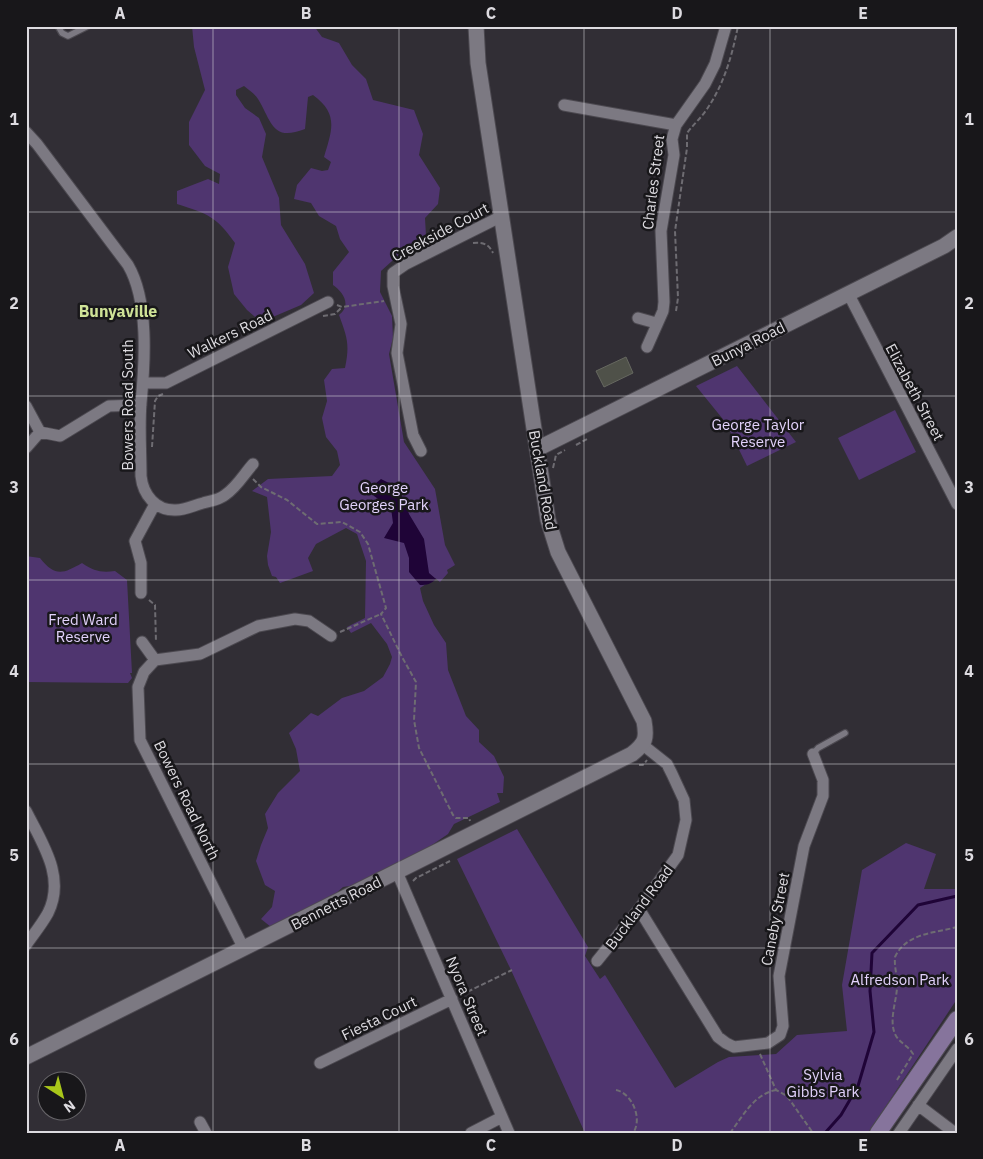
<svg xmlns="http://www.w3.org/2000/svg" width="983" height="1159" font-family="'IBM Plex Sans',sans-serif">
<rect width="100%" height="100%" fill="#312e35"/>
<path fill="#4f356f" d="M 192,26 L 314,26 L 322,37 L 339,43 L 352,65 L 366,79 L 373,100 L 414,110 L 423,134 L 419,155 L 440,188 L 438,204 L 425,218 L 426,236 L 402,252 L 381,271 L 380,292 L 392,316 L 393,338 L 389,354 L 404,442 L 435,489 L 445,545 L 455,565 L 447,570 L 448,573 L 440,582 L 435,578 L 420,588 L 423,601 L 434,625 L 446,643 L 448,670 L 466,716 L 479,730 L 479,742 L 494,756 L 504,777 L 503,793 L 497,793 L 500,802 L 454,824 L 448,834 L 419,854 L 356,885 L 343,887 L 333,896 L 271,927 L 261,919 L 272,907 L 275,891 L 265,885 L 256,861 L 261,845 L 268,828 L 265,814 L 278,793 L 300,771 L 296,749 L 289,733 L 311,713 L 318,716 L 342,698 L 364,691 L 383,677 L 390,664 L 392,657 L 387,644 L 371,623 L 351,633 L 347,627 L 365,618 L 366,561 L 357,534 L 346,528 L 316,544 L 308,558 L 313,571 L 280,583 L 276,577 L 272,576 L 268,565 L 267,556 L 271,532 L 267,497 L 252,491 L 268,479 L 332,476 L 340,465 L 337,451 L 326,437 L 322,418 L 327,401 L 324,380 L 332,369 L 345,368 C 350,344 347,337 339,315 C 352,305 343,292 333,285 L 333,272 L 349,252 L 340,239 L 336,226 L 319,216 L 311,203 L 294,199 L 297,185 L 311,168 L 322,171 L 328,170 L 331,162 L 324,157 C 332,130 339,114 313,95 L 308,97 L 305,129 C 272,142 272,122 258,99 C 255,94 249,90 244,86 L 236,90 L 236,95 L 245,108 L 259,118 L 266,134 L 262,157 L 279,198 L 281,225 L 305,264 L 314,293 L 301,305 L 261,322 L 247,310 L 234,294 L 228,267 L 235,243 C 216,216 208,214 177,204 L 177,191 L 208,179 L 219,184 L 220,174 L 205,166 L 189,145 L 189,122 L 205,90 L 194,47 Z
M 737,366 L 796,442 L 747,466 L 726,423 L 696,386 Z
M 895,410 L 916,452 L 859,480 L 838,438 Z
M 26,556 L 40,558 C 55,577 63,574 82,563 C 94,571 101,573 115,571 L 127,580 L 132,673 L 130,673 L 132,678 L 128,683 L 26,682 Z
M 517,829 L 588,947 L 585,956 L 600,979 L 605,975 L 675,1088 L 718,1062 L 729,1057 L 776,1054 L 797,1035 L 847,1031 L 842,985 L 862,870 L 906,843 L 936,854 L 924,889 L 957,889 L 957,999 L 868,1133 L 585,1133 L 511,970 L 457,859 Z"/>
<path fill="#1f0437" d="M 381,479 L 393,485 L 405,501 L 409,514 L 424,539 L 429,573 L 436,579 C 431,584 427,585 420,585 L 409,572 L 409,558 L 404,543 L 384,538 L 393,523 L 391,508 L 374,496 L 370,488 Z"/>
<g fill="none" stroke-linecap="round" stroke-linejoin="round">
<path stroke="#1f0437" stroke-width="3" d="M 825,1133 L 841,1115 L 858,1086 L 874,1032 L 870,991 L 872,953 L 918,905 L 957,896"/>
</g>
<path fill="#4f5149" stroke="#666860" d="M 626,357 L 633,373 L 604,387 L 596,371 Z"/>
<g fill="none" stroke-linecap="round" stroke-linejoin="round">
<defs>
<path id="service" d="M 58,26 L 62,33 L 68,36 L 88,26
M 813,754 L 818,748 L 845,733"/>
<path id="minor" d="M 564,105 L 676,125
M 26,132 L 37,144 L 128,265 C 149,301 145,362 141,403 C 139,427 141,452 141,476 C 143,495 156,511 176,510 C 185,510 195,505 203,503 C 210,501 219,500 225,495 C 237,487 244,474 253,464
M 848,293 L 957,504
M 638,318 L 656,323
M 647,347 L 663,311 L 664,302 L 661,231 L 674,155 L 672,139 L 676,125 L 705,84 L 715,64 L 726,26
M 144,383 L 166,383 L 328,302
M 26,406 L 40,432
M 26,448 L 40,432 L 60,436 L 109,406 L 141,405
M 421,451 L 413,435 L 397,353 L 401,324 L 393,286 L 393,273 L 406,264 L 502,216
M 141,593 L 141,563 L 135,541 L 155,504
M 142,642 L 155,660
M 26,811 C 42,843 66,877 48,913 C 42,924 33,935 26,945
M 397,872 L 509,1133
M 639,909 L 718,1037 L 726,1043 L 734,1047 L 768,1043 L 780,1035 L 783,1026 L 779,976 L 804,846 L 823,796 L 823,780 L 813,754
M 244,949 L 140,740 L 138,687 L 144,672 L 155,660 L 200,654 L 258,626 L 295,619 L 309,621 L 331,636
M 597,961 L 639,909 L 678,855 L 686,820 L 684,800 L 672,774 L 667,764 L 643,745
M 320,1063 L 452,999
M 918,1105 L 955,1133
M 200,1122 L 206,1133
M 471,1133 L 502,1117
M 899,1133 L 957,1049"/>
<path id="tertiary" d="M 537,449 L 944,246 L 957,237
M 26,1057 L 632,754 C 646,743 647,738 644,721 L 558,552 L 548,520 L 478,63 L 476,26"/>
<path id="secondary" d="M 878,1133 L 957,1019"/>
</defs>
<use href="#service" stroke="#4c4950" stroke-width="8"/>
<use href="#minor" stroke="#4c4950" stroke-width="13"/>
<use href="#tertiary" stroke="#4c4950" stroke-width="17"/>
<use href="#secondary" stroke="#4c4950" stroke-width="18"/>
<path stroke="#6e6c72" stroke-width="2" stroke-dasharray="5 2.5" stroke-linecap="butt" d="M 473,243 C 483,242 489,244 493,253
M 337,305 L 342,307 L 384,301
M 676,311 L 678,298 L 675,231 L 687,148 L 687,133 C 693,125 701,118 707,109 C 724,84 732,56 738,26
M 323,316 L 335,314 L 342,307
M 576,445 L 587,439
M 152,447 L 155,401 L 158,396 L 163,394
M 553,468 L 556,455 L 565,450
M 253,479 L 261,487 L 287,500 L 317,524 L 342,522 L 360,532 L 368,544 L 386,608 L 381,614 L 402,657 L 416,682 L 414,720 L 419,748 L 453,815 L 456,818 L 469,818 L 470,821
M 149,600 L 155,605 L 156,642
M 340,632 L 381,614
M 639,765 L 643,765 L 647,760
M 413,881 L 416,878 L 450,861
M 461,995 L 512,970
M 760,1054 L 776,1090 L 787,1096 L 813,1133
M 897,1080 L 913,1054 C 909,1046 899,1043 895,1034 C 889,1020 896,1003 897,988 C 898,977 894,968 895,957 C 906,933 935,933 957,927
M 616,1090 C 632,1093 643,1119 633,1133
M 730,1133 C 743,1116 754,1094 776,1090"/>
<use href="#service" stroke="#7c7982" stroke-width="5.5"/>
<use href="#minor" stroke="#7c7982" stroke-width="11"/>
<use href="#tertiary" stroke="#7c7982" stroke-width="15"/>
<use href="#secondary" stroke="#86749c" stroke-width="16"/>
</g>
<path fill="none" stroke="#dddbe0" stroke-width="1" stroke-opacity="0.55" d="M 213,26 L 213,1133M 399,26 L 399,1133M 584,26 L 584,1133M 770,26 L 770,1133M 26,212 L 957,212M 26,396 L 957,396M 26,580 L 957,580M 26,764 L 957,764M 26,948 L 957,948"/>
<g text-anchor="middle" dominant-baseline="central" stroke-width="5" stroke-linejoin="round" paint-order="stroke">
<g font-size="15" fill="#dddbe0" stroke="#18171a">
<text transform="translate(653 182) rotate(-83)">Charles Street</text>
<text transform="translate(440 232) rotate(-28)">Creekside Court</text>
<text transform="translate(230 334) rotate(-26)">Walkers Road</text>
<text transform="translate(748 344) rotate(-27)">Bunya Road</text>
<text transform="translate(915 392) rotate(62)">Elizabeth Street</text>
<text transform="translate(127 405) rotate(-90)">Bowers Road South</text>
<text transform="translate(543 480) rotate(80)">Buckland Road</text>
<text transform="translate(187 800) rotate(64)">Bowers Road North</text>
<text transform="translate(336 903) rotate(-27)">Bennetts Road</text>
<text transform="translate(639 907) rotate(-53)">Buckland Road</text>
<text transform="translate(775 919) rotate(-79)">Caneby Street</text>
<text transform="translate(467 996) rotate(67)">Nyora Street</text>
<text transform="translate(379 1018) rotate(-26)">Fiesta Court</text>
</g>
<g font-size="15" fill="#e2d2fb" stroke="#18171a">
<text x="758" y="424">George Taylor<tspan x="758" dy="17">Reserve</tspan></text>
<text x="384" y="487">George<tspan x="384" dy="17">Georges Park</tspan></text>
<text x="83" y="619">Fred Ward<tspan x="83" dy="17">Reserve</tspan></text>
<text x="900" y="979">Alfredson Park</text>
<text x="823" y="1074">Sylvia<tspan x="823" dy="17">Gibbs Park</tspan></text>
</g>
<g font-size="16" font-weight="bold" fill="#cfe397" stroke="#18171a">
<text x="118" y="311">Bunyaville</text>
</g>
</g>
<rect width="983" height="1159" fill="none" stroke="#18171a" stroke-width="55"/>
<g transform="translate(62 1096) rotate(144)"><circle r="24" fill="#18171a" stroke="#676569"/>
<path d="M0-4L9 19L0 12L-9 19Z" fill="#a9c71a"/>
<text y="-8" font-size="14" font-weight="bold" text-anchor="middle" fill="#dddbe0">N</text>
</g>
<rect x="28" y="28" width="928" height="1104" fill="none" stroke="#dddbe0" stroke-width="2"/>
<g font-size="16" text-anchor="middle" font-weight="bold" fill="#dddbe0">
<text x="120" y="19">A</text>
<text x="306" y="19">B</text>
<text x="491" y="19">C</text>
<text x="677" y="19">D</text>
<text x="863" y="19">E</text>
<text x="14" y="125">1</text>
<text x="969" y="125">1</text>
<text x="14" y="309">2</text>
<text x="969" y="309">2</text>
<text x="14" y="493">3</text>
<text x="969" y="493">3</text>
<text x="14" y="677">4</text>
<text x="969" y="677">4</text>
<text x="14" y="861">5</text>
<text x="969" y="861">5</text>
<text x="14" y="1045">6</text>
<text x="969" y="1045">6</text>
<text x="120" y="1151">A</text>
<text x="306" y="1151">B</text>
<text x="491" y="1151">C</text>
<text x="677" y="1151">D</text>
<text x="863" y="1151">E</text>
</g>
</svg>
